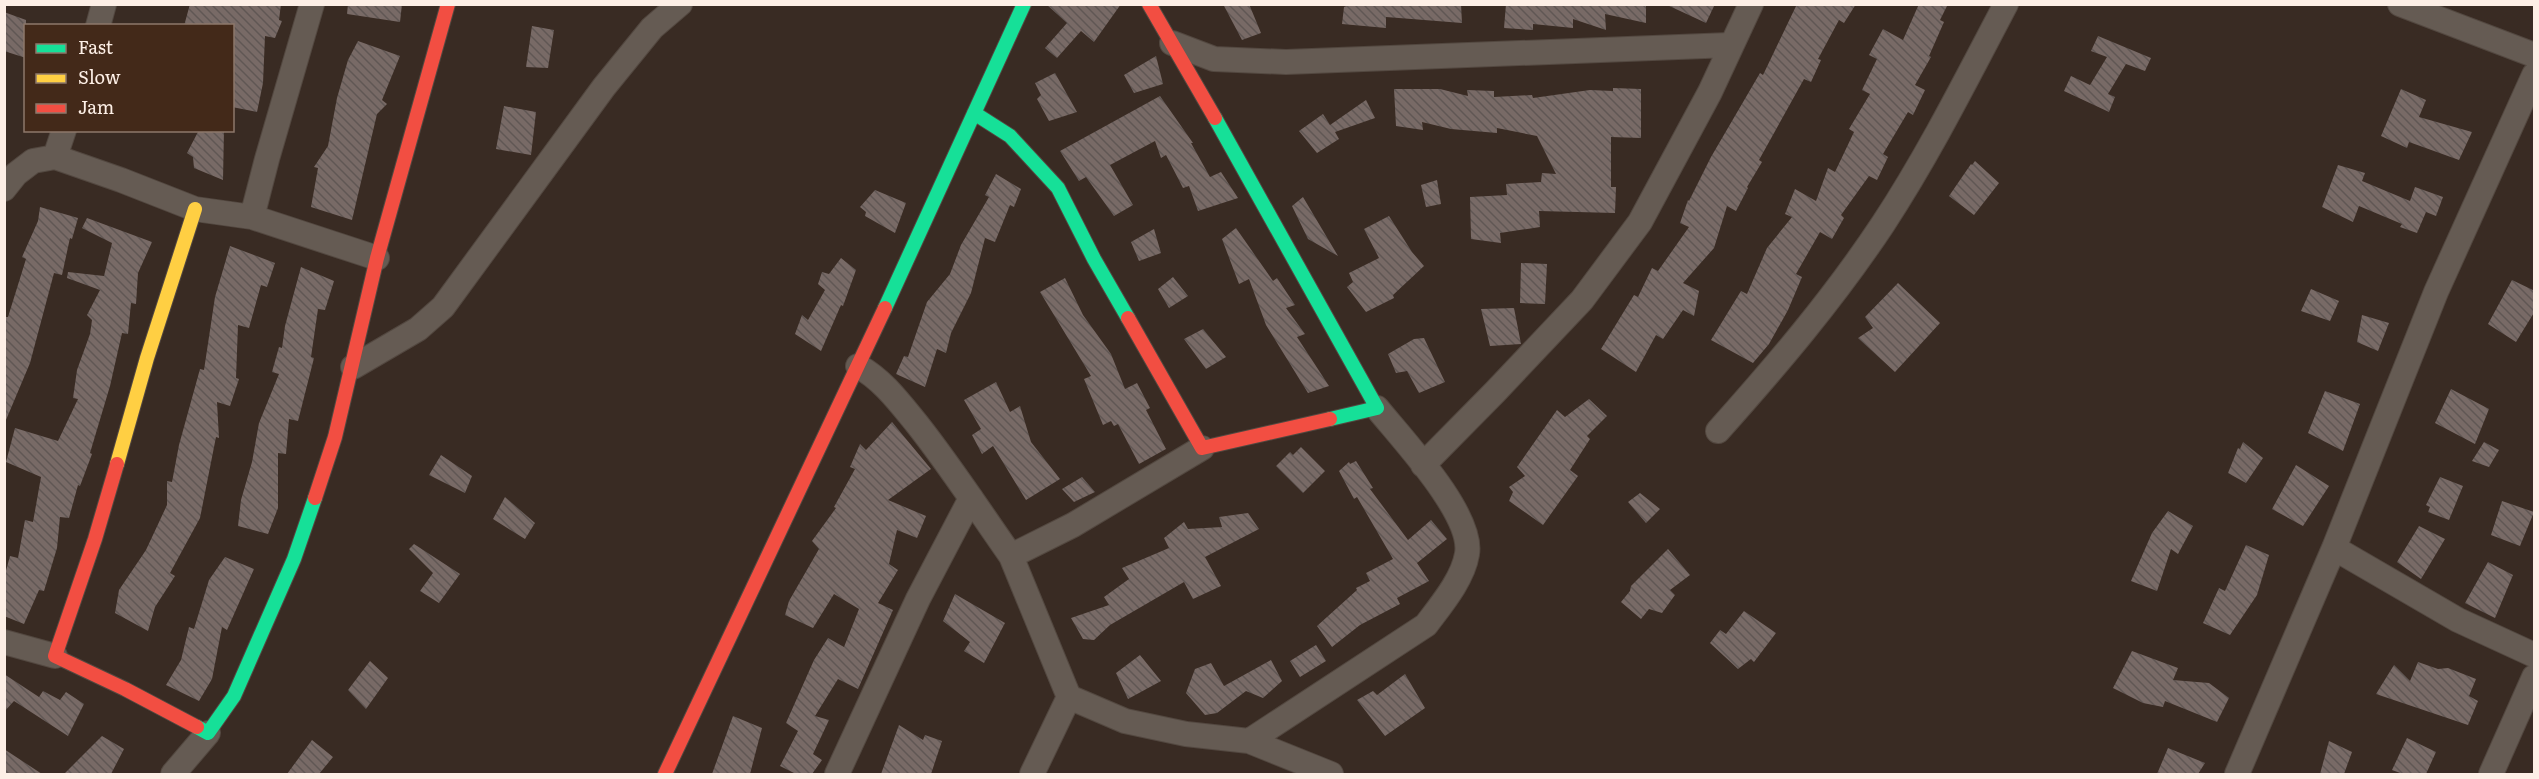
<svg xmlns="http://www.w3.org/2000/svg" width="2539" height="779" font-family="Literata,serif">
<defs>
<pattern id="building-back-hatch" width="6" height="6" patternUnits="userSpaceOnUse" patternTransform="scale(1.5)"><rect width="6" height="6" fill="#786a66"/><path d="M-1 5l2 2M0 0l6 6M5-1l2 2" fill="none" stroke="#605754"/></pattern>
</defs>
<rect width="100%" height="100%" fill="#392b23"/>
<path fill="url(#building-back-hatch)" d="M 190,4 L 281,4 L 279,20 L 282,21 L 275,38 L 265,36 L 263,83 L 257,112 L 232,107 L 232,26 L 184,26 Z
M 348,4 L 402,4 L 400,22 L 347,14 Z
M 1046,4 L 1121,4 L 1094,42 L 1081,31 L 1057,58 L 1045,48 L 1067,23 Z
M 1223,4 L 1249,4 L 1261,33 L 1242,40 Z
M 1352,4 L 1461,4 L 1462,23 L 1386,17 L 1386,28 L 1342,24 L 1344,7 Z
M 1506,4 L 1646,4 L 1646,23 L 1605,14 L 1606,30 L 1573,19 L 1573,28 L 1533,24 L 1533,30 L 1504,28 Z
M 1665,4 L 1715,4 L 1706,23 Z
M 1797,4 L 1856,4 L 1844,23 L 1839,20 L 1818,59 L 1821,60 L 1811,82 L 1804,79 L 1759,160 L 1762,162 L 1747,187 L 1748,188 L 1736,211 L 1727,206 L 1714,248 L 1683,283 L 1699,291 L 1694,316 L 1683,310 L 1663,339 L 1656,335 L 1636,372 L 1601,349 L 1634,295 L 1638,297 L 1652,268 L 1658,271 L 1689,227 L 1680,223 L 1688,200 L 1689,201 L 1711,157 L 1760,73 L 1763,75 Z
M 1919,4 L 1948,4 L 1940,20 L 1944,22 L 1929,56 L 1931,57 L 1915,85 L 1925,90 L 1913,115 L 1908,112 L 1883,154 L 1888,157 L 1877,180 L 1869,176 L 1841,215 L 1844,218 L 1832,239 L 1820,232 L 1796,274 L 1802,277 L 1788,310 L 1769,344 L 1753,363 L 1711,340 L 1741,291 L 1747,294 L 1767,248 L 1792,217 L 1785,214 L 1795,189 L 1816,201 L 1828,168 L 1835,172 L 1854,132 L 1849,129 L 1870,94 L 1862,90 L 1877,59 L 1869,55 L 1883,29 L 1903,40 Z
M 4,12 L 26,20 L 26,58 L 4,51 Z
M 532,26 L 554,30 L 548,68 L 526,67 Z
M 2098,36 L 2151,58 L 2145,71 L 2126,64 L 2108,94 L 2115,97 L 2109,112 L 2064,91 L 2071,76 L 2090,85 L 2107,57 L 2091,51 Z
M 358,41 L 400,56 L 382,100 L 387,104 L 377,114 L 352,220 L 311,207 L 318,168 L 314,167 L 328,146 L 337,98 L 348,60 Z
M 1156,56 L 1163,84 L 1134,93 L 1124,75 Z
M 1055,73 L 1077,112 L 1049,121 L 1037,99 L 1041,95 L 1035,83 Z
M 1613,88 L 1641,89 L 1641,138 L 1611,137 L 1611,187 L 1616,187 L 1615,213 L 1539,211 L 1540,227 L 1500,233 L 1501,243 L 1471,239 L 1470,197 L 1507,195 L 1506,184 L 1541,182 L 1542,173 L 1556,174 L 1537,136 L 1497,128 L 1497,133 L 1451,129 L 1422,122 L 1423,130 L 1396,126 L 1394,89 L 1440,89 L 1468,96 L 1467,90 L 1494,91 L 1494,97 L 1532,95 L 1533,98 L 1590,90 L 1613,91 Z
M 2401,89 L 2426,100 L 2419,117 L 2472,132 L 2459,160 L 2409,142 L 2407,148 L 2381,136 Z
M 1160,96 L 1193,143 L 1191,143 L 1210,177 L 1221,172 L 1238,198 L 1198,211 L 1189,186 L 1183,188 L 1166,155 L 1161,158 L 1155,141 L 1110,165 L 1133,205 L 1114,216 L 1086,177 L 1079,181 L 1060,151 Z
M 1366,100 L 1375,118 L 1335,132 L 1339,139 L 1317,153 L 1299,131 L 1323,114 L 1330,125 Z
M 504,106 L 536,112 L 531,155 L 496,149 Z
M 199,130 L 224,130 L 223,180 L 194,168 L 193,157 L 187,153 Z
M 1975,161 L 1999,183 L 1974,215 L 1949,196 L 1971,164 L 1972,165 Z
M 2338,165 L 2365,173 L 2362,181 L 2410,201 L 2415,187 L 2443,197 L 2436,216 L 2426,212 L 2417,233 L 2400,227 L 2402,224 L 2359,206 L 2353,222 L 2322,207 Z
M 996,174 L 1021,189 L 1014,207 L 1010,205 L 995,242 L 985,238 L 971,293 L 951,333 L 946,353 L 937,349 L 925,387 L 896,374 L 904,356 L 908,357 L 927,302 L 950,274 L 961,245 L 989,197 L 985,195 Z
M 1437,180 L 1441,204 L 1426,207 L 1421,185 Z
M 875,190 L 906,203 L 895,233 L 865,216 L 866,212 L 860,207 Z
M 1303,197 L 1338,256 L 1308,239 L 1292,206 Z
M 40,207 L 78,218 L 72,239 L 70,238 L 62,275 L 54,273 L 30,363 L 6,420 L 4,317 L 8,317 L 26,259 L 22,257 L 38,221 Z
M 1389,216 L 1412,252 L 1424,266 L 1393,295 L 1394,298 L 1366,312 L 1347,287 L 1353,282 L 1349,273 L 1379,258 L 1364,229 Z
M 87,218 L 152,242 L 138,273 L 136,304 L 131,303 L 128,334 L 122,333 L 110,386 L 90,453 L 92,454 L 80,486 L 78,485 L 69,518 L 60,517 L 57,548 L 44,591 L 39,590 L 24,624 L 4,616 L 4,578 L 10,556 L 18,558 L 25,520 L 33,522 L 41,477 L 6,462 L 15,428 L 58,441 L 78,399 L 73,398 L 77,370 L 90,334 L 92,320 L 87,315 L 100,290 L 67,278 L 68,272 L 104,276 L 112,243 L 82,228 Z
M 1236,228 L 1273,281 L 1277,278 L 1295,305 L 1286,308 L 1305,334 L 1297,337 L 1329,386 L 1308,393 L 1266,325 L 1249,279 L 1239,284 L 1222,239 Z
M 1154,229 L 1161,253 L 1139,261 L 1131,242 Z
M 230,246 L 275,263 L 267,287 L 261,285 L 249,328 L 238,325 L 236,378 L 239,379 L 230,406 L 217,402 L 219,438 L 216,437 L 200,518 L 170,573 L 175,576 L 155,607 L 148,631 L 115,613 L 119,590 L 146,550 L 167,505 L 167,481 L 172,482 L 179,445 L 200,369 L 204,370 L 215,297 Z
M 841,258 L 856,270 L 843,306 L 841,305 L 821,351 L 795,334 L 802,315 L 808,320 L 825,290 L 818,284 L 822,272 L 829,274 Z
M 1521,263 L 1547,264 L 1545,304 L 1520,303 Z
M 301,267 L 334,281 L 325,310 L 318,309 L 311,357 L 314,358 L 298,421 L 289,419 L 286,454 L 278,453 L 278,508 L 268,534 L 238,526 L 241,500 L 252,462 L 259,423 L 279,374 L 272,372 L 279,347 L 282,348 L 285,326 Z
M 1173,277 L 1188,296 L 1169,308 L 1158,289 Z
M 1065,278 L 1083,315 L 1111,354 L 1125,389 L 1137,383 L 1150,408 L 1146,410 L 1166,449 L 1139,464 L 1118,424 L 1114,426 L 1111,421 L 1103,425 L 1084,379 L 1091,376 L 1040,292 Z
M 2512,280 L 2535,291 L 2535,311 L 2516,342 L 2488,324 Z
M 1898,283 L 1940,323 L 1895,372 L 1858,338 L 1873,328 L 1865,317 Z
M 2311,289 L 2339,301 L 2330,321 L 2301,311 Z
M 1514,308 L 1521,344 L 1490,346 L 1481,309 Z
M 2362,315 L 2389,323 L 2378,351 L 2357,342 Z
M 1203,329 L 1226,357 L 1206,369 L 1184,339 Z
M 1424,338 L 1445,382 L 1419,393 L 1407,371 L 1396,373 L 1388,354 L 1414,339 Z
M 996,382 L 1010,412 L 1020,406 L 1031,442 L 1060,479 L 1026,500 L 993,446 L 982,454 L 972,435 L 981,429 L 964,400 Z
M 2451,389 L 2489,409 L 2475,444 L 2435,423 Z
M 2325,391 L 2360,404 L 2343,451 L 2308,433 Z
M 1589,399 L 1607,416 L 1587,436 L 1590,439 L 1570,470 L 1578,476 L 1543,525 L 1509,501 L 1513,492 L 1509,487 L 1525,476 L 1517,467 L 1557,410 L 1565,417 Z
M 892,422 L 931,469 L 888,500 L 926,516 L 917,538 L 897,530 L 889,564 L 898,570 L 878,603 L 893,610 L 858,689 L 838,679 L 815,716 L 829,720 L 813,754 L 822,760 L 812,774 L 796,774 L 780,766 L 798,731 L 786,723 L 814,660 L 828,638 L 844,647 L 859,609 L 834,594 L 813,628 L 785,615 L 789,601 L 819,549 L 812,541 L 836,508 L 834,507 L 855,469 L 850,467 L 860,444 L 866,450 Z
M 2243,442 L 2263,458 L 2246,483 L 2228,473 L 2238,448 L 2240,449 Z
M 2484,442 L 2499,450 L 2489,467 L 2472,461 Z
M 1301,447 L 1325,471 L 1303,493 L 1276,466 L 1290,452 L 1293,455 Z
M 441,455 L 472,476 L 465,493 L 429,475 Z
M 1356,461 L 1373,488 L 1370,489 L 1408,540 L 1431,520 L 1447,539 L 1417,563 L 1429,581 L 1397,598 L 1400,604 L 1360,625 L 1332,647 L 1317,626 L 1357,590 L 1356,588 L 1370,581 L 1366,573 L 1393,559 L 1357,497 L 1354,499 L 1339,471 L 1349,462 L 1350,464 Z
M 2296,465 L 2329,486 L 2303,526 L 2272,509 Z
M 1082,477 L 1095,492 L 1074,502 L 1062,489 Z
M 2440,477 L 2463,486 L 2449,520 L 2428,512 L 2430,507 L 2426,505 Z
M 1640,493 L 1660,509 L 1646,523 L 1628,502 Z
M 505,497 L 535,523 L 525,539 L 493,519 Z
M 2502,501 L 2534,512 L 2520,546 L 2491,535 Z
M 2168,511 L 2193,526 L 2178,554 L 2171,549 L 2157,591 L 2131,581 L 2152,533 Z
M 1248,513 L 1259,529 L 1205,557 L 1221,586 L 1193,599 L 1184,582 L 1110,625 L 1094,640 L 1083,639 L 1071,618 L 1109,605 L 1104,597 L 1129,579 L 1122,568 L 1169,548 L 1164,538 L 1184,522 L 1188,529 L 1222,527 L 1219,517 Z
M 2419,526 L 2445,539 L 2421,579 L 2397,562 Z
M 414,544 L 460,574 L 439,603 L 420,591 L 433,573 L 409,549 Z
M 2246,545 L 2269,555 L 2257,595 L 2230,635 L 2203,623 L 2219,588 L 2225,591 Z
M 1668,549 L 1690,575 L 1670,590 L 1675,595 L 1662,613 L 1649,609 L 1641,619 L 1621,602 L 1630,591 L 1631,586 Z
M 225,557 L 254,569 L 227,630 L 222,627 L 212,679 L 199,701 L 166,685 L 181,660 L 189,627 L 194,629 L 209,580 Z
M 2488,562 L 2513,575 L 2495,618 L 2465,603 Z
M 955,594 L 1005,623 L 984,663 L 964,651 L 970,642 L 943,621 Z
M 1744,611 L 1776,633 L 1754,662 L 1751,659 L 1738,669 L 1710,643 L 1720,630 L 1726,634 Z
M 1316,645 L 1326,661 L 1300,677 L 1290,661 Z
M 2132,651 L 2178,668 L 2173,680 L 2209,683 L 2229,698 L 2217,722 L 2165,701 L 2163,707 L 2143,703 L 2113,688 Z
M 1140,655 L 1161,681 L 1128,699 L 1116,673 Z
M 1271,660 L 1282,681 L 1263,698 L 1246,691 L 1217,713 L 1205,715 L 1186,693 L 1195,669 L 1211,663 L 1224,686 Z
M 370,661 L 388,678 L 366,709 L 348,690 Z
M 2418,662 L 2438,669 L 2448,668 L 2476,679 L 2469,696 L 2478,701 L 2468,725 L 2376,694 L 2394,665 L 2410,681 Z
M 4,674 L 39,697 L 43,691 L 60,700 L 66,692 L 84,704 L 68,736 L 14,701 L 4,712 Z
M 1405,674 L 1425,708 L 1385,736 L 1357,700 L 1373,691 L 1377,695 Z
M 733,716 L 762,728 L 750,774 L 712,774 Z
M 899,725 L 923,740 L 925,735 L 942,741 L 931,774 L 881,774 Z
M 102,736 L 124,749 L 111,774 L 64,774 Z
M 2407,738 L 2436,752 L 2426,774 L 2403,774 L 2392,770 Z
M 312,740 L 333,757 L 319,774 L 287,774 Z
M 2329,741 L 2352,752 L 2344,774 L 2320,774 Z
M 2168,748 L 2205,763 L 2198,774 L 2157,774 Z
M 4,749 L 42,774 L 4,774 Z"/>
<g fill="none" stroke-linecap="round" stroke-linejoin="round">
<defs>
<path id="street" d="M 2400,4 L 2534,55
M 98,26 L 104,4
M 1172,43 L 1214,59 L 1286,62 L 1730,45
M 55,157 L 64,130
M 4,189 L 16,174 L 33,161 L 55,157 L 121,180 L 195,209 L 252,217 L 377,258
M 252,217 L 267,159 L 312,4
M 858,366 C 883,380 899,402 917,424 C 951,467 980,512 1011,556 L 1073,525 L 1202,448
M 353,367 L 418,329 L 443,307 L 604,87 L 652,28 L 680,4
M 1718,431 C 1777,365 1834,298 1883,224 C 1929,154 1967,78 2006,4
M 1423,465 L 1495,392 L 1582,300 L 1640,222 L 1710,92 L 1751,4
M 2334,548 L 2458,620 L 2534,655
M 1011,556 L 1069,697 L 1125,721 L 1186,734 L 1249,741 L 1426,625 C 1441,605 1463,579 1467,554 C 1474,515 1402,439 1377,408
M 4,642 L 55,656
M 1249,741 L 1331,774
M 173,774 L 208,733
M 837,774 L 918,599 L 971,498
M 1032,774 L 1069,697
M 2237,774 L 2334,548 L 2436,292 L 2534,75
M 2491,774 L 2534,677"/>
<path id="fast" d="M 974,113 L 1010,136 L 1058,188 L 1094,259 L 1128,318
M 1215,118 L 1377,408 L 1330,419
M 885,308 L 1024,4
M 197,727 L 208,733 L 234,696 L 294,559 L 315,498"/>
<path id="slow" d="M 117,464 L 147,358 L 195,209"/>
<path id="jam" d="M 1149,4 L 1215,118
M 1128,318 L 1202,448 L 1330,419
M 117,464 L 95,539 L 55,656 L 125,689 L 197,727
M 315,498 L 335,437 L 377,258 L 448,4
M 665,774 L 885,308"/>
</defs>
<use href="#street" stroke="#534840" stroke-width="26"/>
<use href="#fast" stroke="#534840" stroke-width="16"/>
<use href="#slow" stroke="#534840" stroke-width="16"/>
<use href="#jam" stroke="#534840" stroke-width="16"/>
<use href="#street" stroke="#655b53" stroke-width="24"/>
<use href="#fast" stroke="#16e098" stroke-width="14"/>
<use href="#slow" stroke="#ffcf43" stroke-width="14"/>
<use href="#jam" stroke="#f24e42" stroke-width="14"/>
</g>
<rect width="2539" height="779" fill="none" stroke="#fdefe6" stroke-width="12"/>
<rect x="24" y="24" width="210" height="108" fill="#432919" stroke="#8d786b" stroke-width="1.5"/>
<rect x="36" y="44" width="30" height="9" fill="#16e098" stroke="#8d786b" stroke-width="1.5"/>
<text x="78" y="54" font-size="18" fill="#fdefe6">Fast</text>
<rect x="36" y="74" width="30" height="9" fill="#ffcf43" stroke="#8d786b" stroke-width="1.5"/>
<text x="78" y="84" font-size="18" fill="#fdefe6">Slow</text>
<rect x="36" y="104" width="30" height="9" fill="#f24e42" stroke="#8d786b" stroke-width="1.5"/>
<text x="78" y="114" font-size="18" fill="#fdefe6">Jam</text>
</svg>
